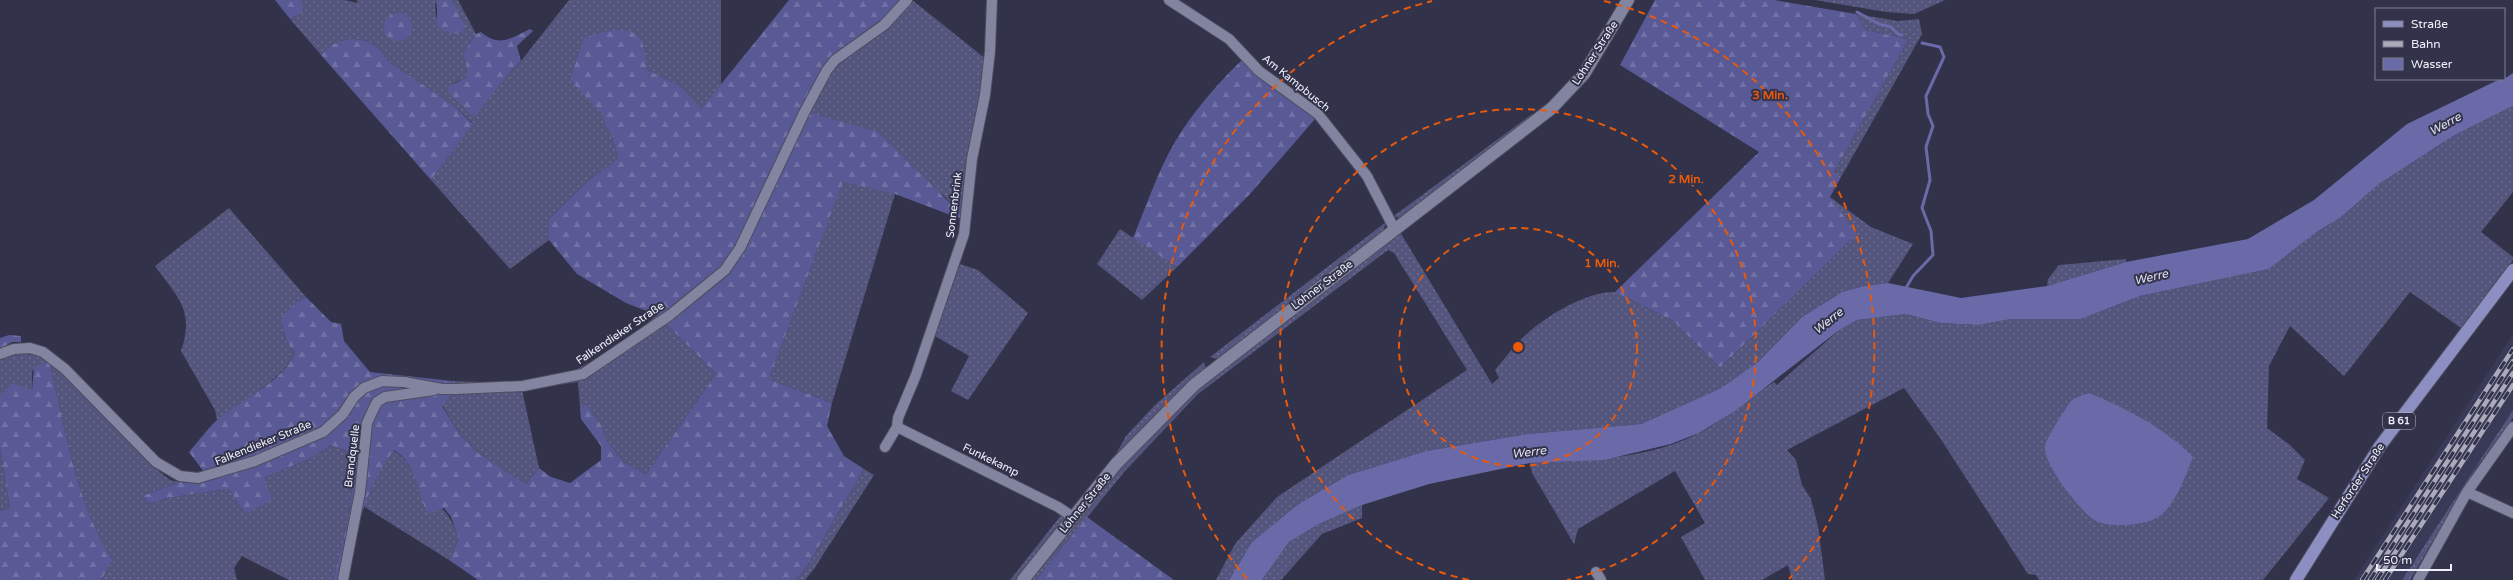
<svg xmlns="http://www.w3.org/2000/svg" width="2513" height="580" font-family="'Varela Round',sans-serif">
<defs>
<pattern id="grass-dots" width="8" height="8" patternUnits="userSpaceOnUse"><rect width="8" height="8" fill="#54557c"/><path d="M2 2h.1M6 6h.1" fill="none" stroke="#6d6e90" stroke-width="1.8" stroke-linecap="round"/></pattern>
<pattern id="forest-firs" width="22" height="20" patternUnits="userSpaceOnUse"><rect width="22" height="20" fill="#595995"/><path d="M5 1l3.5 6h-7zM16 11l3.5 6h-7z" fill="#7171a5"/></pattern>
</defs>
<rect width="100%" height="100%" fill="#32324a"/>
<path fill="#393a58" d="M 2513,334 L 2513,410 L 2402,580 L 2354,580 Z"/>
<path fill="url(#grass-dots)" d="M 302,0 L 345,0 L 357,3 L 357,0 L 435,0 L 436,18 L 451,0 L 458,0 L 476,34 L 462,55 L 466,62 L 467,77 L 452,84 L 512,69 L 521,61 L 569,0 L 721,0 L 721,86 L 701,110 L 681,86 L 648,70 L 641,42 L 570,80 L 604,115 L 605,126 L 611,133 L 618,158 L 588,181 L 549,219 L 549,240 L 510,269 L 431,180 L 473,123 L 453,105 L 388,61 L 380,49 L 367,41 L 351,38 L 333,44 L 321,55 L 290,19 L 302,13 Z
M 901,0 L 912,0 L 986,59 L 962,215 L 943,195 L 800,110 L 818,78 Z
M 1815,0 L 1945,0 L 1914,14 L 1886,12 Z
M 1856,14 L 1898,21 L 1919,19 L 1922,34 L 1841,177 L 1834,172 L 1909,39 L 1866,30 Z
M 2513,106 L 2513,192 L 2481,232 L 2513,257 L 2513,260 L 2461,328 L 2410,292 L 2344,376 L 2290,326 L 2269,366 L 2267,428 L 2290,445 L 2305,460 L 2297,479 L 2329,498 L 2263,580 L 2039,580 L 2036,575 L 2028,574 L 1940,438 L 1904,388 L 1787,450 L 1796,460 L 1802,485 L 1811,499 L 1818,526 L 1825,580 L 1792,580 L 1788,565 L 1762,580 L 1705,580 L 1681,537 L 1705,523 L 1675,471 L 1578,529 L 1574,544 L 1532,473 L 1530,463 C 1583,461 1652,459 1701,432 C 1727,418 1749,398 1774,382 L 1777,385 L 1838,331 L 1857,320 L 1906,314 L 1940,323 L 1978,325 L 2011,319 L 2081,319 L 2140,296 L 2269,269 L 2318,231 L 2340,218 L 2379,184 L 2453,136 Z
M 1532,114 L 1533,118 L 1401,218 L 1395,217 L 1395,215 Z
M 843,181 L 895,194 L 832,403 L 769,379 Z
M 1830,197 L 1871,227 L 1913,244 L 1888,283 L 1864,286 L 1842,292 L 1802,317 L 1758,362 L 1721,388 L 1641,424 L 1527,434 L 1426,451 L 1348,475 L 1297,505 L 1252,542 L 1229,580 L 1216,580 L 1235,544 L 1277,497 L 1467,370 L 1394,253 L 1388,250 L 1198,394 L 1125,471 L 1036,580 L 1030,580 L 1121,468 L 1184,400 L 1218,372 L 1400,232 L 1492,384 L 1499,378 L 1495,370 C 1506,357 1517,342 1530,331 C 1550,314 1588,291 1615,292 L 1673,321 L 1720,368 L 1851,240 Z
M 229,208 L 306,297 L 298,301 L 282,317 C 281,332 286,342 295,353 C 284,378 240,403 217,420 L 215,410 L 181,351 C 195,310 178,298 155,266 Z
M 1386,222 L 1383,232 L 1218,359 L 1210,357 Z
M 1120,229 L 1177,267 L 1142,300 L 1097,264 Z
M 2126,259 L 2126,262 L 2047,286 L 2048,279 L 2059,265 Z
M 960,264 L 978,270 L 1028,313 L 968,400 L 951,391 L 969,356 L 935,336 Z
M 657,315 L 716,374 L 646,474 L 624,462 L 607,441 L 601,425 L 587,404 L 580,408 L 578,382 L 522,390 L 539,468 L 526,484 L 477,452 L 461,436 L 442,405 L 452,394 L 452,381 C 489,382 532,386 567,373 C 601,360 629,338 657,315 Z
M 17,353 L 35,355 L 49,361 L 161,473 L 170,480 L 180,482 L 142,496 L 150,504 L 167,498 L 229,489 L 245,514 L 264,478 L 311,458 L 331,445 L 349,452 C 359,494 342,540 333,580 L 289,580 L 242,556 L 234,568 L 237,580 L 101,580 L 113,560 C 76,505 65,425 49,361 L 32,371 L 32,390 L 0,396 L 0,360 Z
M 1204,362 L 1206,369 L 1158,413 L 1072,508 L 1116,454 L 1126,436 L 1156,404 Z
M 2513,410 L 2513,418 L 2476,468 L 2410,580 L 2402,580 Z
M 0,449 L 10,508 L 0,511 Z
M 393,450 C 408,460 416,473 419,491 C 443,508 449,511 459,539 L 449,560 L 363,506 L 378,471 Z
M 864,469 L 874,475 L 814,569 L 805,580 L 796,580 L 808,565 Z
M 1362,505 L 1362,518 L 1322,534 L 1281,580 L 1262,580 L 1289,542 L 1319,524 Z
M 1062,514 L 1064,520 L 1017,580 L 1010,580 Z"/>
<path fill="url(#forest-firs)" d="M 275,0 L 302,0 L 302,13 L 290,19 Z
M 435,0 L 451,0 L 465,26 L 462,31 C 456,34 453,34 447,32 C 430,27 441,12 435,0 Z
M 789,0 L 901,0 L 868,33 L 832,57 L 800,110 L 878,132 L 962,215 L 961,219 L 895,194 L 843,182 L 769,379 L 832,403 L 827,426 L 844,456 L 864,469 L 808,565 L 796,580 L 478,580 L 449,560 L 459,539 L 451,517 L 444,508 L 428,514 C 415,489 419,467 394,450 C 363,490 357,532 346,580 L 333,580 C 342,540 359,494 349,452 L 331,445 L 311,458 L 264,478 L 272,500 L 245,514 L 229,489 L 167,498 L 150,504 L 142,496 L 180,482 L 198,483 L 210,480 L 189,452 C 198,442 207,429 217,420 C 242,398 281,384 295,353 C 286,342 281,331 282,316 L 298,301 L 306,297 L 331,322 L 341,324 L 344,341 L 370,372 L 452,381 L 452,394 L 442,406 L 461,436 L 477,452 L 526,484 L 539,468 L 551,477 L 570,483 L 601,460 L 601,446 L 581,419 L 580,408 L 587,404 L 601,425 L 607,441 L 624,462 L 646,474 L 716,374 L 657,315 L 626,303 L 577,274 L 549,240 L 549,219 L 588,181 L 618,158 L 611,133 L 605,126 L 603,115 L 570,80 L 584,38 C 601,33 631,21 642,42 C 645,50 646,62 648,70 L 681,86 L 701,109 Z
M 1655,0 L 1774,0 L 1856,14 L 1866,30 L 1909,39 L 1834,172 L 1841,177 L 1830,197 L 1857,234 L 1720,368 L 1673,321 L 1615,292 L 1759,152 L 1620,65 Z
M384 27a14 14 0 1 1 28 0a14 14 0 1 1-28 0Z
M 530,29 L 533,31 L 517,46 L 521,61 L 512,69 L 474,117 L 448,92 L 448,87 L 467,77 L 466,62 L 462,55 L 476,34 L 481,32 C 500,48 511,38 530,29 Z
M 351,38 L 367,41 L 380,49 L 388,61 L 453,105 L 473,124 L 431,180 L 321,55 L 333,44 Z
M 1243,59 L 1299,104 L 1315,119 L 1250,194 L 1177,267 L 1133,238 C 1148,202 1161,161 1183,129 C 1200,104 1221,80 1243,59 Z
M 9,335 L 21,336 L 21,342 L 12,342 L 0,349 L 0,338 Z
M 49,361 C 65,425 76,505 113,560 L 101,580 L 0,580 L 0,511 L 10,508 L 0,449 L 0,396 L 12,383 L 32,390 L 34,367 Z
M 1087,517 L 1174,580 L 1036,580 Z"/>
<path fill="#696aa7" d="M 2513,73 L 2513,106 L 2453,136 L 2379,184 L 2340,218 L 2318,231 L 2269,269 L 2140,296 L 2081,319 L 2011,319 L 1979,325 L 1940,323 L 1906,314 L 1857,320 L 1838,331 L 1735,411 L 1699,433 L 1671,444 L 1604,460 L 1530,463 L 1429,484 L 1362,505 L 1319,524 L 1289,542 L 1262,580 L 1229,580 L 1252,542 L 1297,505 L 1348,475 L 1426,451 L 1527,434 L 1641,424 L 1721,388 L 1758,362 L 1802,317 L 1842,292 L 1864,286 L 1888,283 L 1961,298 L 2047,286 L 2126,262 L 2248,239 L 2314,200 L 2407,124 L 2500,79 L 2504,79 Z
M 2089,393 C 2126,408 2165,428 2193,457 C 2185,477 2177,501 2161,515 C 2148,526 2110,528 2096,521 C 2082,514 2041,462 2045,445 C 2047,438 2067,405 2072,400 C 2076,397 2084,395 2089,393 Z"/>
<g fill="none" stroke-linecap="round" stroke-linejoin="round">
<path stroke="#696aa7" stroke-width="3" d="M 1857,12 L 1879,24 L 1891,27 L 1898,34 L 1902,35
M 1906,288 L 1913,276 L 1933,255 L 1931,231 L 1922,208 L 1930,180 L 1926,147 L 1933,126 L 1928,114 L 1926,96 L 1944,57 L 1940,47 L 1922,43"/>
<defs>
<path id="street" d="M 1169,0 L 1229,39 L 1259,71 L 1318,114 L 1367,176 L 1395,230
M 0,354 L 14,349 L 30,348 L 43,352 L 65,369 L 156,462 L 180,476 L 198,478 L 255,461 L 323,432 L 343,414 L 354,397 L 364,388 L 382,381 L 404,382 L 442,389 L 456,389 L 523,386 L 583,374 L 670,315 L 725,270 L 740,248 L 804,113 L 827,70 L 835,60 L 884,25 L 907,0
M 897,427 L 1058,507 L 1073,517
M 885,447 L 897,427 L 898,418 L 916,375 L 964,234 L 972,159 L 985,95 L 990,51 L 992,0
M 2467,492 L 2513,513
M 1596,572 L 1601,580
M 343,580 L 360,492 L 367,423 L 373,410 L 377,402 L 385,397 L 434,390
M 2418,580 L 2467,492 L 2513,427"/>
<path id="secondary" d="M 1023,580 L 1116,464 L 1194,385 L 1552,108 L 1584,74 L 1628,0"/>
<path id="primary" d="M 2296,580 L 2380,446 L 2513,270"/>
</defs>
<use href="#street" stroke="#4d4d60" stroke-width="12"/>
<use href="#secondary" stroke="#4d4d60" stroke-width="14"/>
<use href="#primary" stroke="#4d4d60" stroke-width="14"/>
<use href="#street" stroke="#8385a0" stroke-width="10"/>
<use href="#secondary" stroke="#8385a0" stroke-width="12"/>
<use href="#primary" stroke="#8d8fc3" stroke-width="12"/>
<defs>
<path id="rail" d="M 2362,580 L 2513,349
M 2370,580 L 2513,361
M 2377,580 L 2513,373
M 2385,580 L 2513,385"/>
</defs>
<use href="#rail" stroke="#aab" stroke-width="4.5"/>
<use href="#rail" stroke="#32324a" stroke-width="3" stroke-dasharray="9" stroke-linecap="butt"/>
</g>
<g fill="none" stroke="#e8590c" stroke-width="2" stroke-dasharray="7 5">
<circle cx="1518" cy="347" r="119"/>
<path d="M1469 580A238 238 0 1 1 1567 580"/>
<path d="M1247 579A357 357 0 0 1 1432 1M1604 1A357 357 0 0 1 1789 579"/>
</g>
<g text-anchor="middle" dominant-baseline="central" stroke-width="4" stroke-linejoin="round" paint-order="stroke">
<rect fill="#32324a" stroke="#b6b7c7" stroke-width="1" x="2383" y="413" width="32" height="16" rx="3"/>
<g font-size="10" font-weight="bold" fill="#eff0fd">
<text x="2399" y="421">B 61</text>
</g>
<g font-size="11" fill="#eff0fd" stroke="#32324a">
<text transform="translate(1595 53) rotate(-57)">Löhner Straße</text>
<text transform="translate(1296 83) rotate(39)">Am Kampbusch</text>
<text transform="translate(954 205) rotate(-83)">Sonnenbrink</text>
<text transform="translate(1322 285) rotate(-37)">Löhner Straße</text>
<text transform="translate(620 333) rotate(-34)">Falkendieker Straße</text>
<text transform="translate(263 443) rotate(-22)">Falkendieker Straße</text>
<text transform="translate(352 456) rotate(-83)">Brandquelle</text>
<text transform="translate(991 460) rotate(26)">Funkekamp</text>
<text transform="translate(2358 481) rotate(-57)">Herforder Straße</text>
<text transform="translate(1085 503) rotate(-51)">Löhner Straße</text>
</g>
<g font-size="12" font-style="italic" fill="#e1e2f4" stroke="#32324a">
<text transform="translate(2445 124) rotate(-29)">Werre</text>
<text transform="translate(2151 277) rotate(-13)">Werre</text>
<text transform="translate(1828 321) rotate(-39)">Werre</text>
<text transform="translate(1529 452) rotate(-7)">Werre</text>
</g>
</g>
<circle cx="1518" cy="347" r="6" fill="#e8590c" stroke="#32324a" stroke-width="2"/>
<g font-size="12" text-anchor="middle" font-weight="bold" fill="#e8590c" stroke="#32324a" stroke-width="4" stroke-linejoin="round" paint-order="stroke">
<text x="1770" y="99">3 Min.</text>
<text x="1686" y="183">2 Min.</text>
<text x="1602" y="267">1 Min.</text>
</g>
<rect x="2375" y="8" width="130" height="72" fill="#32324a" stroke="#7e7e92"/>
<rect x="2383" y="21" width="20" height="6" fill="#8d8fc3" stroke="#7e7e92"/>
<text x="2411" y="28" font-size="12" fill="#eff0fd">Straße</text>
<rect x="2383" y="41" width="20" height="6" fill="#aaaabb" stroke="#7e7e92"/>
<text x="2411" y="48" font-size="12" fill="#eff0fd">Bahn</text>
<rect x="2383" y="58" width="20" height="12" fill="#696aa7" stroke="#7e7e92"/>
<text x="2411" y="68" font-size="12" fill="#eff0fd">Wasser</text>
<path d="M2377 564v6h74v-6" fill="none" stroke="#eff0fd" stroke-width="2"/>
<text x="2383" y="564" font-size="12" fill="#eff0fd" stroke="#32324a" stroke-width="3" paint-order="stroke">50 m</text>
</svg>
